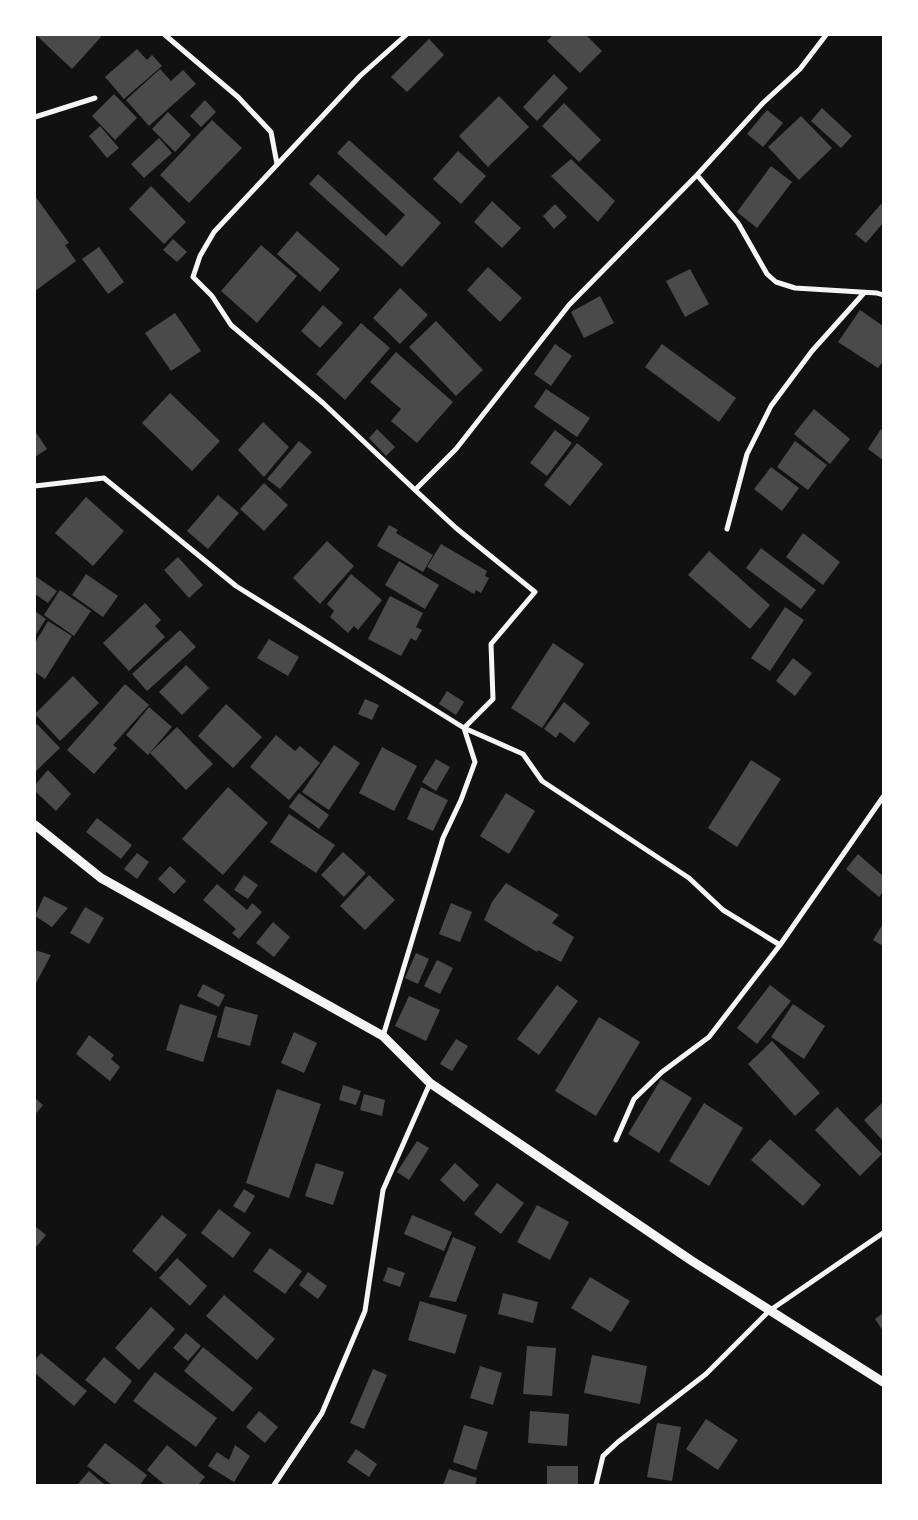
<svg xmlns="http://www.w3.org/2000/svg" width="918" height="1520" font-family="Manrope,sans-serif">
<rect width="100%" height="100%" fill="#111"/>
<path fill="#4a4a4a" d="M 36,35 L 99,35 L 101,37 L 72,69 Z
M 553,35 L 586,35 L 602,51 L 580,73 L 547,41 Z
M 429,39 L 444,55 L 407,92 L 391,77 Z
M 137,49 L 147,60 L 152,55 L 162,66 L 124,99 L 105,77 Z
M 160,69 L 171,81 L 183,70 L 196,84 L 149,126 L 126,100 Z
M 554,74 L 568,88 L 537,121 L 523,107 Z
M 114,94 L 137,118 L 115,140 L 92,116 Z
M 499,96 L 529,127 L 488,167 L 459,136 Z
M 205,100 L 216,112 L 201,127 L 190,116 Z
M 564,103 L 601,140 L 579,162 L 542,126 Z
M 822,108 L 852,136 L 841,148 L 811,121 Z
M 767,110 L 783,123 L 763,147 L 747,134 Z
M 168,112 L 191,135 L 175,152 L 152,129 Z
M 801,116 L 832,148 L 799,180 L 768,147 Z
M 212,120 L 242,148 L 189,203 L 160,175 Z
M 100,126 L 119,148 L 107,158 L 89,136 Z
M 159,138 L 172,153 L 144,178 L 131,164 Z
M 349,140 L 441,223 L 402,267 L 309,184 L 318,174 L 386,236 L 405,215 L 337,153 Z
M 458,151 L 486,176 L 461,204 L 433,179 Z
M 571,159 L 615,201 L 598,222 L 551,176 Z
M 771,166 L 792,182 L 757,228 L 737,212 Z
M 151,186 L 186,222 L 164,244 L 129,209 Z
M 35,196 L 69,243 L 65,245 L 76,261 L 35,291 Z
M 492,201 L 521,228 L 502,248 L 474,222 Z
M 555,204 L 567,217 L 554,229 L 543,216 Z
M 881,204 L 883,206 L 883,223 L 866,243 L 855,234 Z
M 297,231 L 340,269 L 320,292 L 277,254 Z
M 173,239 L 187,252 L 177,262 L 163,250 Z
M 261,245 L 297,276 L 257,323 L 221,291 Z
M 99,247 L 124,282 L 108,294 L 82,259 Z
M 488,267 L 522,298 L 500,322 L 467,290 Z
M 690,269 L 709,304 L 685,317 L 666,281 Z
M 400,288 L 428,315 L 400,344 L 373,318 Z
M 600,296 L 614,323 L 584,338 L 571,312 Z
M 323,305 L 343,323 L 320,348 L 301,331 Z
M 860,310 L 883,326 L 883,361 L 878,368 L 838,342 Z
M 175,313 L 201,351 L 171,371 L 145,333 Z
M 436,321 L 483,370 L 456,396 L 409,347 Z
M 361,323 L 390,348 L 345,400 L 316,374 Z
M 555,344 L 572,356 L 551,386 L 534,374 Z
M 662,344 L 736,398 L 719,422 L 645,367 Z
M 396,352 L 453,402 L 417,443 L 391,421 L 401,409 L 370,382 Z
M 546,389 L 590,418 L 577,437 L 534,407 Z
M 170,393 L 220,441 L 192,471 L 142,423 Z
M 814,409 L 850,439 L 830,464 L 794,434 Z
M 263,422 L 289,447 L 264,477 L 238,450 Z
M 377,429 L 395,447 L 386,456 L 369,438 Z
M 881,429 L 883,431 L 883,460 L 868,449 Z
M 555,430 L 572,443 L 547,476 L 530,463 Z
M 35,431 L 47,449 L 35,457 Z
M 299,441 L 312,452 L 280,489 L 267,479 Z
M 795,441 L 827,465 L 808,490 L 777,467 Z
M 577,443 L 603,464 L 570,506 L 544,485 Z
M 771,467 L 799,488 L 782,511 L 754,489 Z
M 264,483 L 288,505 L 264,531 L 240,509 Z
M 218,495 L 239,513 L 208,549 L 187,531 Z
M 86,497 L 124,531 L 93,566 L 55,533 Z
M 389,525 L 398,530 L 396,533 L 433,555 L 423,572 L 377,546 Z
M 803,533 L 840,562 L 823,585 L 786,557 Z
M 327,541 L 354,566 L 320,604 L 293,578 Z
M 441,544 L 487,571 L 485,576 L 489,578 L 481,593 L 476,590 L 474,594 L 427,567 Z
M 761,548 L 816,590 L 801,609 L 746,568 Z
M 709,551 L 770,605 L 750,629 L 688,575 Z
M 178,557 L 203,585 L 189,598 L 164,570 Z
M 399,561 L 439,585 L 425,609 L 385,585 Z
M 86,574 L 118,596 L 103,617 L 72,595 Z
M 351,574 L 382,600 L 358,630 L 354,626 L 348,633 L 330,617 L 334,611 L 327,604 Z
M 35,576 L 57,591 L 48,603 L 35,594 Z
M 60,590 L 91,611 L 74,636 L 44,615 Z
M 390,596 L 423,613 L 416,627 L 422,630 L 416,641 L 411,638 L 401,656 L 368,639 Z
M 145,603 L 161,620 L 155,626 L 165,637 L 129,671 L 103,643 Z
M 785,607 L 804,620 L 770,671 L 751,658 Z
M 35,611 L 46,619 L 35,636 Z
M 48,621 L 72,636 L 45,679 L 35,672 L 35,643 Z
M 180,630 L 196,647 L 147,691 L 132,674 Z
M 269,639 L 299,657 L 288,676 L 257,658 Z
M 553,643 L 584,664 L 542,728 L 511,708 Z
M 793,658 L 812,673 L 795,696 L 776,681 Z
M 186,665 L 209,688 L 182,715 L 159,692 Z
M 73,676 L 99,703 L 60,741 L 35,714 Z
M 125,684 L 149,705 L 113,745 L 117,748 L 94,774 L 67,750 Z
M 447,691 L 464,702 L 456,715 L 439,704 Z
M 365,699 L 379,705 L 372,720 L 358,714 Z
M 564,702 L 590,723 L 574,743 L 560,732 L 556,738 L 544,729 Z
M 226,704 L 262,737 L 233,768 L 198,736 Z
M 149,707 L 172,727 L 148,755 L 126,735 Z
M 37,724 L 60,748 L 35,772 L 35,726 Z
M 177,727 L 213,764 L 186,790 L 150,753 Z
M 276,735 L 295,751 L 300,746 L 320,763 L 289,800 L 250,767 Z
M 334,745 L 360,763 L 329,810 L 302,792 Z
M 382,747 L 417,766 L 394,811 L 359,793 Z
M 436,759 L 450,767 L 436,791 L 422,782 Z
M 751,760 L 781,779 L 737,847 L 708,828 Z
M 48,770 L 71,794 L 56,811 L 35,791 L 35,785 Z
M 228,787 L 268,823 L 223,875 L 182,839 Z
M 421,787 L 448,800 L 433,831 L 407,819 Z
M 299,793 L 329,815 L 319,829 L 289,807 Z
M 506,793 L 535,811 L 509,854 L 480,836 Z
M 289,814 L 335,845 L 316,873 L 270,842 Z
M 97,818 L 132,845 L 121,859 L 86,832 Z
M 343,852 L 366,873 L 344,897 L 321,875 Z
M 137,853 L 149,862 L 137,879 L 124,869 Z
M 858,854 L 883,876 L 883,892 L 879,897 L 846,869 Z
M 170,866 L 186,881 L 174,894 L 158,879 Z
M 244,875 L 258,885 L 248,899 L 234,890 Z
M 369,875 L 395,900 L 365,930 L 340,906 Z
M 506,883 L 559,915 L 552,923 L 574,937 L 561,962 L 538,950 L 537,952 L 484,920 L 492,902 Z
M 217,884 L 247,910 L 252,903 L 262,912 L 239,939 L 232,933 L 236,929 L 203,900 Z
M 44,896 L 68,908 L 52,927 L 35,916 Z
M 451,903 L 472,912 L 460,942 L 439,934 Z
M 85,907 L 104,918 L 89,944 L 70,933 Z
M 273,922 L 290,937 L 274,957 L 256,943 Z
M 883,924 L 883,946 L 873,940 Z
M 35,950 L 51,955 L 35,985 Z
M 416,953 L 429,959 L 418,984 L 405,978 Z
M 437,960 L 453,968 L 440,994 L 424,986 Z
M 203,984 L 225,995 L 219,1007 L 197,996 Z
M 557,985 L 578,1001 L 539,1055 L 517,1039 Z
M 770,985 L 791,1001 L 757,1044 L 737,1028 Z
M 409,996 L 440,1010 L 426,1041 L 395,1026 Z
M 180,1004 L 217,1016 L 203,1062 L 166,1050 Z
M 793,1004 L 825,1026 L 804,1059 L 771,1037 Z
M 225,1006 L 258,1015 L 250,1046 L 217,1037 Z
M 599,1017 L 640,1042 L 596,1116 L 555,1091 Z
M 294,1032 L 317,1043 L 304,1073 L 281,1063 Z
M 89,1035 L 114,1055 L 111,1059 L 120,1067 L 110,1081 L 76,1054 Z
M 456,1039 L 468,1046 L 452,1071 L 440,1064 Z
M 772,1041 L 820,1093 L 795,1116 L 748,1064 Z
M 661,1079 L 692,1098 L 659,1153 L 628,1134 Z
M 343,1085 L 361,1091 L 356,1105 L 339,1100 Z
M 277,1089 L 321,1104 L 289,1198 L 246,1183 Z
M 364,1094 L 385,1100 L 382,1116 L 360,1110 Z
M 35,1098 L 43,1105 L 35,1115 Z
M 883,1102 L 883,1141 L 864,1120 Z
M 704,1103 L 743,1128 L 709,1186 L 669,1161 Z
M 837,1107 L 882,1154 L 860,1176 L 815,1130 Z
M 770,1139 L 821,1185 L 803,1206 L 751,1160 Z
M 417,1141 L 429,1148 L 409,1180 L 397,1172 Z
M 316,1163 L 344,1172 L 333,1205 L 305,1196 Z
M 455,1163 L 479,1185 L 464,1202 L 440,1180 Z
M 497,1183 L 524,1203 L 501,1234 L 474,1214 Z
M 244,1189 L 255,1196 L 245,1213 L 233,1206 Z
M 537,1205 L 569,1222 L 550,1260 L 517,1242 Z
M 219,1209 L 251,1233 L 233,1258 L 201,1233 Z
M 162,1215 L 187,1235 L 156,1272 L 132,1251 Z
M 412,1215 L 452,1232 L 444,1251 L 404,1234 Z
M 35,1226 L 46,1235 L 37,1246 L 35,1245 Z
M 453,1237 L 476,1247 L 456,1302 L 429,1297 Z
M 270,1248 L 302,1271 L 285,1294 L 253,1271 Z
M 177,1258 L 207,1286 L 190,1306 L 159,1278 Z
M 388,1267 L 405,1273 L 400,1287 L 383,1281 Z
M 308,1272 L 327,1286 L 318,1299 L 299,1285 Z
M 590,1277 L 630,1301 L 611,1332 L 571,1308 Z
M 503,1293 L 538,1302 L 533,1323 L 498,1314 Z
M 224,1295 L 275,1339 L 257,1360 L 206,1316 Z
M 420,1301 L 467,1315 L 455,1354 L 408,1340 Z
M 151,1307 L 175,1329 L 139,1370 L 115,1348 Z
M 883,1313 L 883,1331 L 875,1319 Z
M 186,1333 L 201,1346 L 188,1361 L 173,1348 Z
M 527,1346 L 556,1348 L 552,1396 L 523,1394 Z
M 203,1347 L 253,1388 L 233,1412 L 184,1371 Z
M 41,1353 L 87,1391 L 74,1406 L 35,1373 L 35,1360 Z
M 592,1355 L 647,1366 L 640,1404 L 584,1393 Z
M 104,1357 L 132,1381 L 115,1404 L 85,1380 Z
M 480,1366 L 502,1373 L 493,1405 L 470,1398 Z
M 373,1369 L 387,1375 L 364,1429 L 350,1423 Z
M 155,1372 L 217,1418 L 196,1447 L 133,1401 Z
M 259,1411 L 278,1427 L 265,1443 L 246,1427 Z
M 530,1411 L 569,1414 L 567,1446 L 528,1443 Z
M 706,1419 L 738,1440 L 718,1470 L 686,1449 Z
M 657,1423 L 681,1427 L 672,1481 L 647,1477 Z
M 464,1425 L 488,1432 L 476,1470 L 453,1462 Z
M 105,1443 L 147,1475 L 140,1485 L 112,1485 L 87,1466 Z
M 167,1445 L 205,1477 L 198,1485 L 165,1485 L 147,1470 Z
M 235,1445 L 250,1456 L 234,1482 L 208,1466 L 217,1452 L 229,1460 Z
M 356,1449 L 377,1464 L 369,1477 L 347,1462 Z
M 547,1466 L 578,1466 L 578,1485 L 547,1485 Z
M 449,1469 L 477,1478 L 475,1485 L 443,1485 Z
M 89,1471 L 105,1485 L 77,1485 Z"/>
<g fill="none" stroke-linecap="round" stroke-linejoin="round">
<path stroke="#f5f5f5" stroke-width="5" d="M 165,35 L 238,97 L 271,132 L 277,164
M 406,35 L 360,76 L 214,232 L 200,256 L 193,277 L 212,296 L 231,325 L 323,403 L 415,490
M 35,117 L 95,98
M 697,175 L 738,223 L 767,274 L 776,282 L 795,288 L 877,293 L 883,295
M 35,486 L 104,478 L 236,586 L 464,728 L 523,754 L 542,781 L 689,878 L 723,910 L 780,945
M 727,529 L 747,454 L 771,406 L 812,351 L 864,293
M 383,1036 L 443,838 L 461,800 L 475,762 L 464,728 L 493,699 L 491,644 L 535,592 L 456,528 L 415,490 L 456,449 L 569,305 L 697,175 L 763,103 L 800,69 L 826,35
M 616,1140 L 634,1099 L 662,1072 L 709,1037 L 780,945 L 883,797
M 274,1485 L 322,1413 L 365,1311 L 383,1190 L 430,1083
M 596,1485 L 603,1456 L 618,1442 L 706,1374 L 769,1311 L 883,1233"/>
<path stroke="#f5f5f5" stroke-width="9" d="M 35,825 L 101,878 L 383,1036 L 430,1083 L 692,1261 L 883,1382"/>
</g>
<rect width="918" height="1520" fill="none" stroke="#ffffff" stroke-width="72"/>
</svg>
